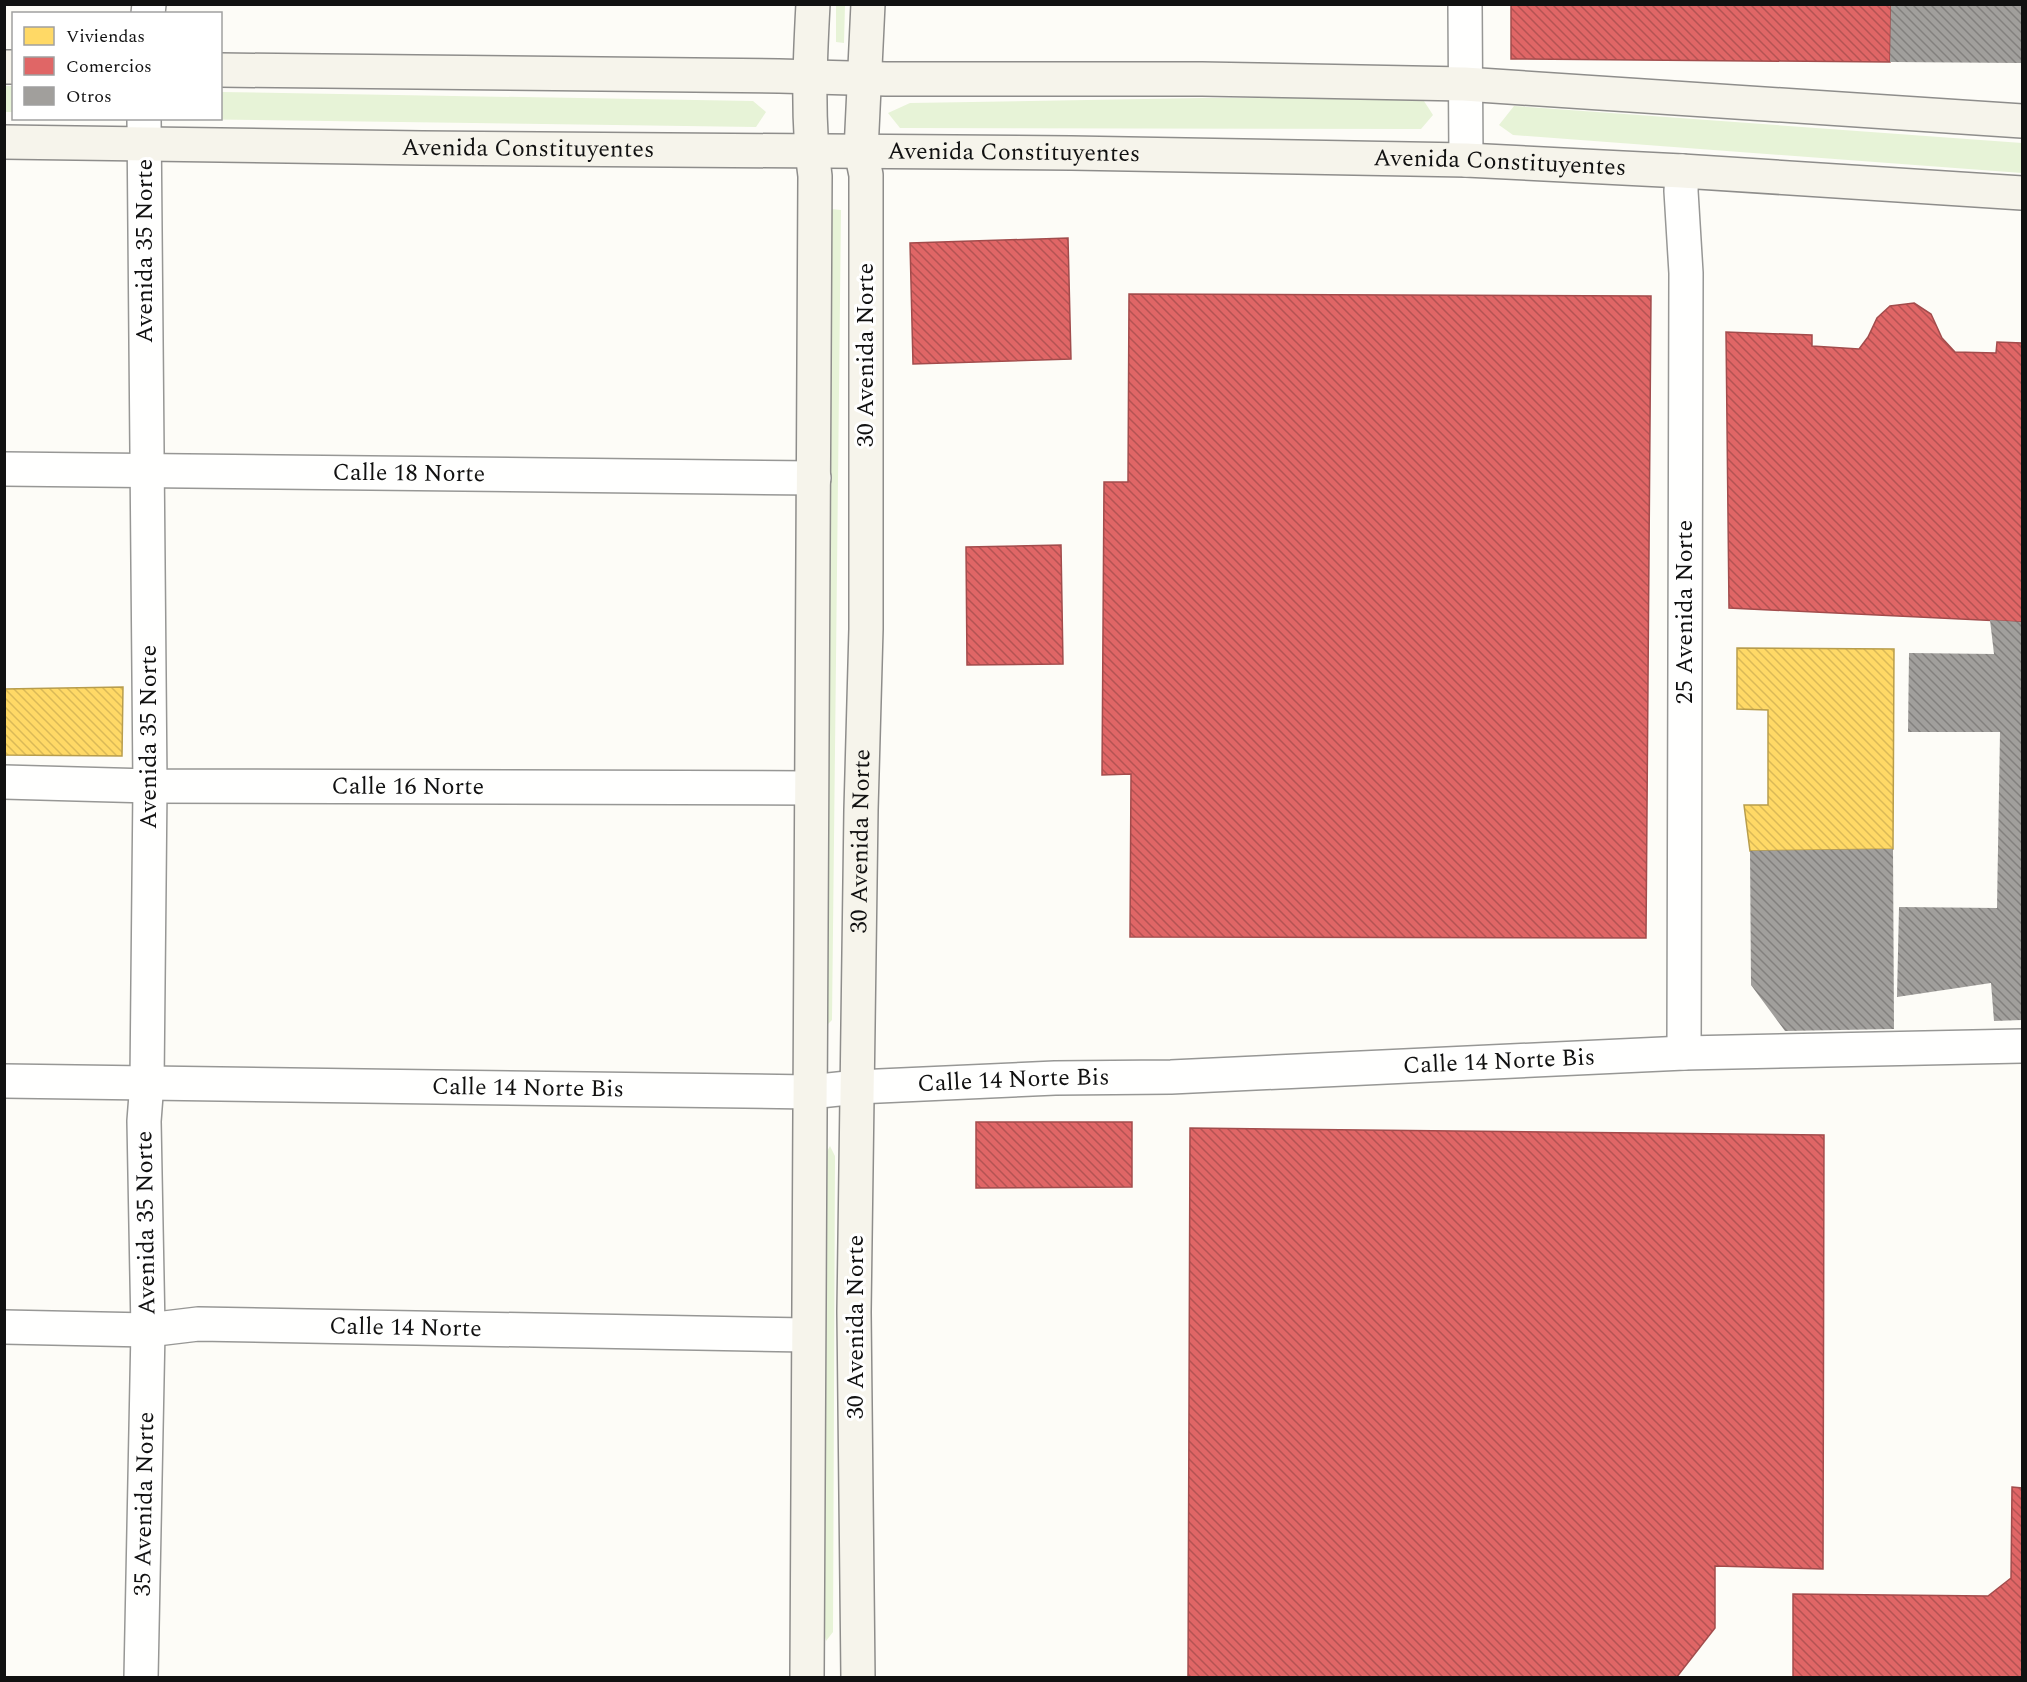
<svg xmlns="http://www.w3.org/2000/svg" width="2027" height="1682" font-family="Spectral,serif">
<defs>
<pattern id="homes-back-hatch" width="6" height="6" patternUnits="userSpaceOnUse" patternTransform="scale(1.5)"><rect width="6" height="6" fill="#ffd966"/><path d="M-1 5l2 2M0 0l6 6M5-1l2 2" fill="none" stroke="#dab957"/></pattern>
<pattern id="shops-back-hatch" width="6" height="6" patternUnits="userSpaceOnUse" patternTransform="scale(1.5)"><rect width="6" height="6" fill="#e06666"/><path d="M-1 5l2 2M0 0l6 6M5-1l2 2" fill="none" stroke="#b45353"/></pattern>
<pattern id="building-back-hatch" width="6" height="6" patternUnits="userSpaceOnUse" patternTransform="scale(1.5)"><rect width="6" height="6" fill="#a19f9c"/><path d="M-1 5l2 2M0 0l6 6M5-1l2 2" fill="none" stroke="#82807e"/></pattern>
</defs>
<rect width="100%" height="100%" fill="#fdfcf7"/>
<path fill="#e7f3d7" d="M 836,5 L 845,5 L 844,43 L 836,42 Z
M 4,86 L 13,86 L 13,112 L 5,112 Z
M 221,92 L 753,101 L 766,112 L 756,127 L 177,119 L 220,118 Z
M 1202,98 L 1422,98 L 1433,115 L 1421,129 L 900,128 L 888,113 L 910,103 Z
M 1514,106 L 2022,143 L 2022,173 L 1513,135 L 1499,125 Z
M 831,209 L 841,210 L 832,1020 L 827,1025 Z
M 830,1146 L 835,1156 L 833,1632 L 826,1641 L 824,1633 L 825,1155 Z"/>
<path fill="url(#homes-back-hatch)" stroke="#b89d4c" stroke-width="1.5" d="M 1737,648 L 1894,649 L 1893,849 L 1750,851 L 1744,805 L 1768,805 L 1768,710 L 1737,709 Z
M 123,687 L 122,756 L 4,755 L 4,689 Z"/>
<path fill="url(#shops-back-hatch)" stroke="#a24c4c" stroke-width="1.5" d="M 1511,4 L 1891,4 L 1890,62 L 1511,59 Z
M 1068,238 L 1071,359 L 913,364 L 910,243 Z
M 1129,294 L 1651,296 L 1646,938 L 1130,937 L 1131,774 L 1102,775 L 1104,482 L 1128,482 Z
M 1914,303 L 1931,314 L 1942,338 L 1955,352 L 1996,353 L 1997,342 L 2022,343 L 2022,622 L 1729,608 L 1726,332 L 1812,335 L 1812,346 L 1859,349 L 1868,337 L 1877,318 L 1890,306 Z
M 1061,545 L 1063,664 L 967,665 L 966,547 Z
M 976,1122 L 1132,1122 L 1132,1187 L 976,1188 Z
M 1190,1128 L 1824,1135 L 1823,1569 L 1715,1566 L 1715,1628 L 1676,1678 L 1188,1677 Z
M 2012,1487 L 2022,1488 L 2022,1678 L 1793,1678 L 1793,1594 L 1988,1596 L 2011,1578 Z"/>
<path fill="url(#building-back-hatch)" d="M 1891,4 L 2022,4 L 2022,63 L 1890,62 Z
M 1990,620 L 2022,622 L 2022,1020 L 1994,1021 L 1991,983 L 1897,997 L 1899,907 L 1997,908 L 2000,732 L 1908,732 L 1909,653 L 1994,654 Z
M 1893,849 L 1894,1029 L 1785,1031 L 1751,985 L 1750,851 Z"/>
<g fill="none" stroke-linecap="round" stroke-linejoin="round">
<defs>
<g id="street">
<path d="M 1465,4 L 1466,160"/>
<path d="M 148,14 L 149,4"/>
<path d="M 1682,171 L 1681,191 L 1686,273 L 1684,1053"/>
<path id="s1" d="M 4,469 L 814,478"/>
<path id="s2" d="M 4,782 L 150,786 L 810,788"/>
<path id="s3" d="M 4,1081 L 810,1092 L 857,1087 L 1055,1078 L 1171,1077 L 1684,1053 L 2022,1046"/>
<path id="s4" d="M 4,1327 L 148,1330 L 198,1324 L 807,1335"/>
<path id="s5" d="M 141,1678 L 148,1330 L 144,1121 L 147,1082 L 150,786 L 144,118"/>
</g>
<g id="secondary">
<path d="M 4,67 L 14,67"/>
<path d="M 220,70 L 779,76 L 886,79 L 1202,79 L 1464,84 L 2022,121"/>
<path id="s6" d="M 4,142 L 422,148 L 1071,153 L 1466,160 L 1682,171 L 2022,193"/>
<path d="M 807,1678 L 815,176 C 807,120 810,60 813,4"/>
<path id="s7" d="M 858,1678 L 854,1312 L 861,810 L 866,629 L 866,175 L 861,151 L 868,4"/>
</g>
</defs>
<use href="#street" stroke="#979795" stroke-width="36"/>
<use href="#secondary" stroke="#8e8d8b" stroke-width="36"/>
<use href="#street" stroke="#fffffe" stroke-width="33"/>
<use href="#secondary" stroke="#f6f4eb" stroke-width="33"/>
</g>
<g text-anchor="middle" dominant-baseline="central" stroke-width="6" stroke-linejoin="round" paint-order="stroke">
<g font-size="24" fill="#111" stroke="#fff">
<text stroke="none"><textPath href="#s6" startOffset="524">Avenida Constituyentes</textPath></text>
<text stroke="none"><textPath href="#s6" startOffset="1010">Avenida Constituyentes</textPath></text>
<text stroke="none"><textPath href="#s6" startOffset="1496">Avenida Constituyentes</textPath></text>
<text transform="translate(145 251) rotate(-90)">Avenida 35 Norte</text>
<text transform="translate(866 355) rotate(-90)">30 Avenida Norte</text>
<text stroke="none"><textPath href="#s1" startOffset="405">Calle 18 Norte</textPath></text>
<text transform="translate(1685 612) rotate(-90)">25 Avenida Norte</text>
<text transform="translate(149 737) rotate(-90)">Avenida 35 Norte</text>
<text stroke="none"><textPath href="#s2" startOffset="404">Calle 16 Norte</textPath></text>
<text stroke="none"><textPath href="#s7" startOffset="837">30 Avenida Norte</textPath></text>
<text stroke="none"><textPath href="#s3" startOffset="1496">Calle 14 Norte Bis</textPath></text>
<text stroke="none"><textPath href="#s3" startOffset="1010">Calle 14 Norte Bis</textPath></text>
<text stroke="none"><textPath href="#s3" startOffset="524">Calle 14 Norte Bis</textPath></text>
<text transform="translate(146 1223) rotate(-91)">Avenida 35 Norte</text>
<text transform="translate(856 1327) rotate(-90)">30 Avenida Norte</text>
<text stroke="none"><textPath href="#s4" startOffset="402">Calle 14 Norte</textPath></text>
<text stroke="none"><textPath href="#s5" startOffset="174">35 Avenida Norte</textPath></text>
</g>
</g>
<rect width="2027" height="1682" fill="none" stroke="#111111" stroke-width="12"/>
<rect x="12" y="12" width="210" height="108" fill="#ffffff" stroke="#a0a0a0" stroke-width="1.5"/>
<rect x="24" y="27" width="30" height="18" fill="#ffd966" stroke="#a0a0a0" stroke-width="1.5"/>
<text x="66" y="42" font-size="18" fill="#111111">Viviendas</text>
<rect x="24" y="57" width="30" height="18" fill="#e06666" stroke="#a0a0a0" stroke-width="1.5"/>
<text x="66" y="72" font-size="18" fill="#111111">Comercios</text>
<rect x="24" y="87" width="30" height="18" fill="#a19f9c" stroke="#a0a0a0" stroke-width="1.5"/>
<text x="66" y="102" font-size="18" fill="#111111">Otros</text>
</svg>
